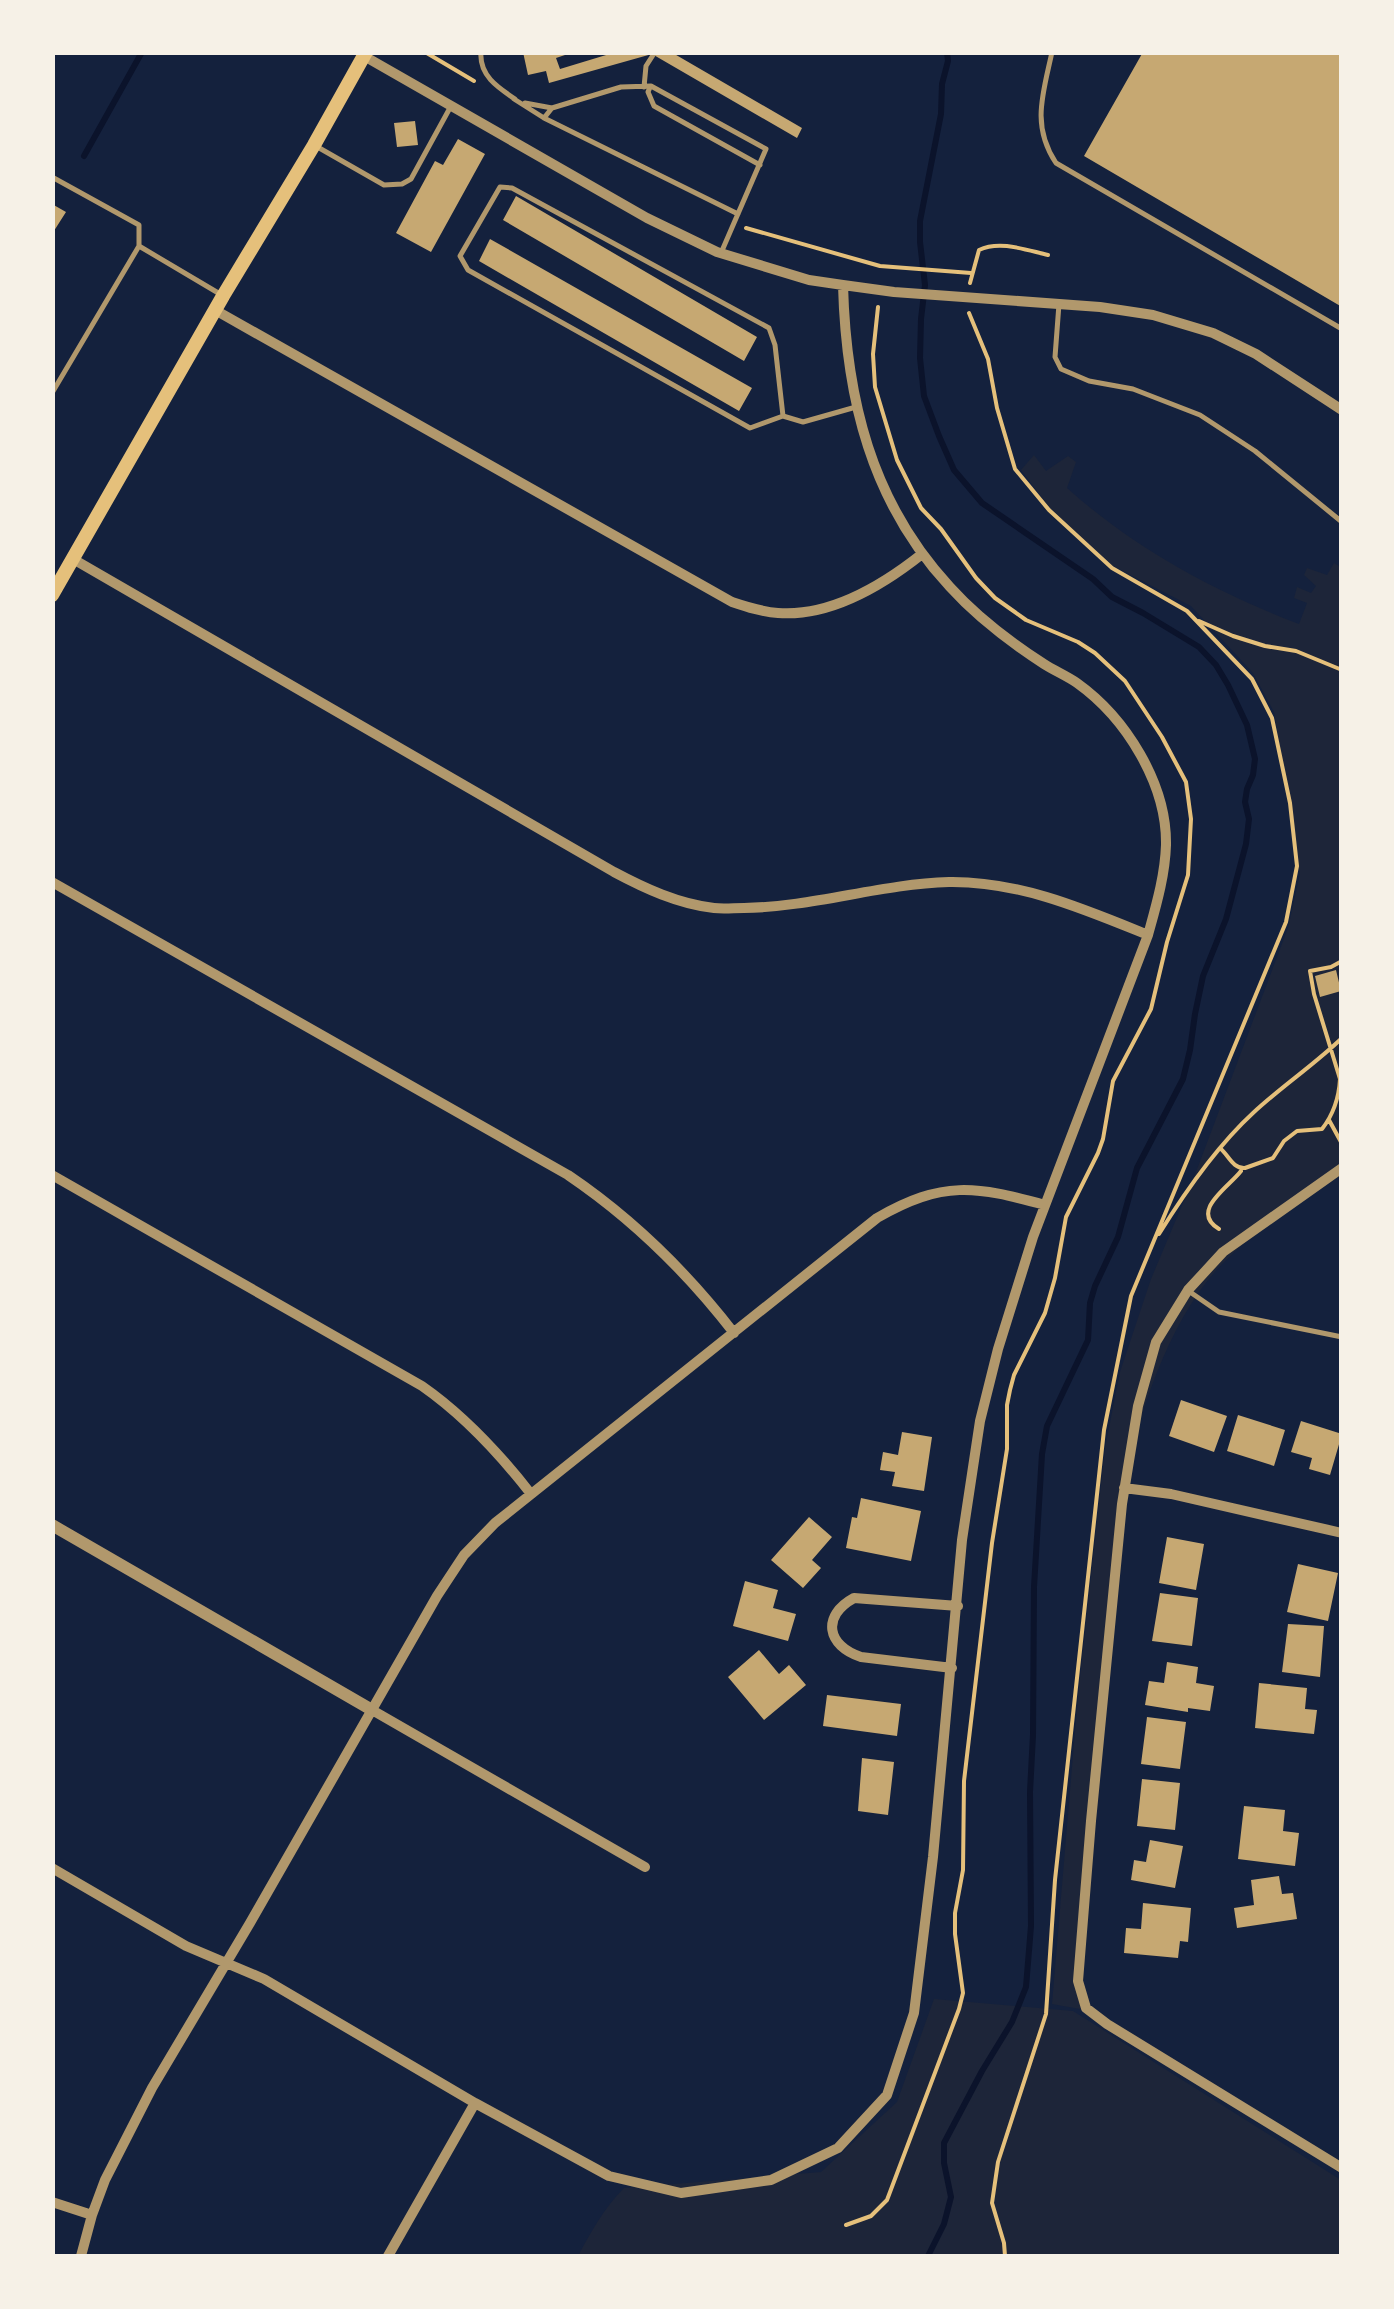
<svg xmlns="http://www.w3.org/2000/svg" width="1394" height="2309" font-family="Quicksand,sans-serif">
<rect width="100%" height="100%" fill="#14213d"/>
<path fill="#1d2539" d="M 1034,455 L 1046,471 L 1068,456 L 1076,462 L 1067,488 C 1134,548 1215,592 1299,624 L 1307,603 L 1294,598 L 1297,587 L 1311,593 L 1316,586 L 1304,575 L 1307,568 L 1327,575 L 1334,563 L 1342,568 L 1341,1168 C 1301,1199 1258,1228 1222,1264 C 1169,1319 1139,1413 1123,1486 L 1080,2009 L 1052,2004 L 1078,1696 L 1105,1448 L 1120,1372 L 1151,1279 L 1196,1172 L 1288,928 L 1300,874 L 1274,712 L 1253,673 L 1191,606 L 1113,566 L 1050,508 L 1021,470 Z
M 934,1999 L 1073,2011 L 1341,2180 L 1341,2256 L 578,2256 C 591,2232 604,2208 624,2188 L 821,2172 L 897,2102 Z"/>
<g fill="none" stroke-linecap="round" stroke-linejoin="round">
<path stroke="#0b132b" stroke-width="6" d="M 84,156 L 142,52
M 928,2256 L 944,2224 L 951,2197 L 944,2163 L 944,2143 L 982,2071 L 1012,2022 L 1026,1987 L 1031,1926 L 1030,1792 L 1033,1735 L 1034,1587 L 1042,1454 L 1047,1426 L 1088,1340 L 1090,1303 L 1095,1286 L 1118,1237 L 1137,1168 L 1183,1079 L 1190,1050 L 1195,1014 L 1203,976 L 1226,919 L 1246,844 L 1249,819 L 1245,802 L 1247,789 L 1253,775 L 1255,759 L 1247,725 L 1228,685 L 1216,665 L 1199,647 L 1143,613 L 1112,597 L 1093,579 L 982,503 L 954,470 L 939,436 L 924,396 L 920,358 L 921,319 L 925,285 L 920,242 L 920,221 L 941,114 L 942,84 L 948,61 L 947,52"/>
</g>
<path fill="#c6a872" d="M 523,52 L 574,52 L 556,58 L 560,69 L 616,52 L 671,52 L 802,128 L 797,138 L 652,54 L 549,83 L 546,71 L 528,75 Z
M 1143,52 L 1342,52 L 1342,307 L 1084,156 Z
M 415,121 L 418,145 L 397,147 L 394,123 Z
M 458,139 L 485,154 L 431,252 L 396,233 L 435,161 L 443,165 Z
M 516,196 L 757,337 L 744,361 L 503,220 Z
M 52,204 L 66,212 L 52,234 Z
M 490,239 L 752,388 L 739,411 L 479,261 Z
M 1336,970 L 1341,991 L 1320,997 L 1315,976 Z
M 1181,1400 L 1227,1416 L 1214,1452 L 1169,1436 Z
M 1238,1415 L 1285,1430 L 1274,1466 L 1227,1451 Z
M 1301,1421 L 1342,1434 L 1330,1475 L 1309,1469 L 1312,1458 L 1291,1452 Z
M 902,1432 L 932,1437 L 924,1491 L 892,1486 L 895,1472 L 880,1470 L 883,1452 L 898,1455 Z
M 861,1498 L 921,1511 L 911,1561 L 846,1548 L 852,1517 L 857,1518 Z
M 809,1517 L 832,1537 L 812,1560 L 821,1568 L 803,1588 L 771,1560 Z
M 1167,1537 L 1204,1544 L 1196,1590 L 1159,1583 Z
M 1298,1564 L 1338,1573 L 1328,1621 L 1287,1612 Z
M 745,1581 L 778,1590 L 773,1608 L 796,1614 L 788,1641 L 733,1626 Z
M 1160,1593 L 1198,1598 L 1192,1646 L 1152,1641 Z
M 1288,1624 L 1324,1626 L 1320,1677 L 1282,1672 Z
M 759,1650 L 779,1674 L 789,1665 L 806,1685 L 764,1720 L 728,1677 Z
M 1167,1662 L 1198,1667 L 1196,1683 L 1214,1686 L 1210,1711 L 1188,1708 L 1188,1712 L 1145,1705 L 1149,1681 L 1164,1683 Z
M 1259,1683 L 1307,1688 L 1305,1709 L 1317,1710 L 1314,1734 L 1255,1728 Z
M 827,1695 L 901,1704 L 897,1736 L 823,1726 Z
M 1147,1717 L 1186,1722 L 1180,1769 L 1141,1764 Z
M 862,1758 L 894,1762 L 888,1815 L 858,1811 Z
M 1142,1779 L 1180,1783 L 1175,1830 L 1137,1826 Z
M 1244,1806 L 1285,1810 L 1283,1831 L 1299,1833 L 1295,1866 L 1238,1859 Z
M 1150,1840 L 1183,1846 L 1175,1888 L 1131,1880 L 1134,1860 L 1146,1862 Z
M 1279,1876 L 1282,1894 L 1293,1893 L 1297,1919 L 1237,1928 L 1234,1908 L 1254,1905 L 1251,1880 Z
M 1143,1903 L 1191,1908 L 1188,1942 L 1180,1941 L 1178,1958 L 1124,1953 L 1126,1928 L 1141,1929 Z"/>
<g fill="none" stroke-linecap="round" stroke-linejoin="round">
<path stroke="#e5c07b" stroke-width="4" d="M 425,52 L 474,81
M 746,228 L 880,266 L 971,273
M 970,283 L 979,250 C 1000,240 1026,250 1048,255
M 969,313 L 988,359 L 997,408 L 1015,469 L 1049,510 L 1112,568 L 1187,611 L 1252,679 L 1272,718 L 1290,803 L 1297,866 L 1286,922 L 1131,1296 L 1104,1430 L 1055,1880 L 1046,2014 L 998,2162 L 992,2203 L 1004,2243 L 1005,2256
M 1199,621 L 1233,636 L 1265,646 L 1296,651 L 1342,670
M 1329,1120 L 1341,1142
M 1221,1149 C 1229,1156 1233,1169 1245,1168 L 1273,1158 L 1284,1141 L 1297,1131 L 1322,1129 C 1333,1115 1339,1097 1340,1079 L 1314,994 L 1310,971 L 1331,967 L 1342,961
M 1219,1229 C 1189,1211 1229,1187 1241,1171
M 1159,1234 C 1185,1192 1216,1147 1253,1113 C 1282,1086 1314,1065 1342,1038
M 846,2225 L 871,2216 L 887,2200 L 959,2009 L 963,1993 L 955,1934 L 955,1913 L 963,1870 L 964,1781 L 992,1543 L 1007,1449 L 1007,1405 L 1010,1390 L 1014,1375 L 1045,1313 L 1055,1278 L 1066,1217 L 1098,1153 L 1103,1139 L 1113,1081 L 1151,1009 L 1167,942 L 1188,875 L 1191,819 L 1186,782 L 1162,737 L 1125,681 L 1095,653 L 1078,642 L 1026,620 L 995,598 L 976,578 L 941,529 L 921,508 L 897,460 L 875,387 L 873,354 L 878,307"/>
<path stroke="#b1986c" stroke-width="5" d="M 481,52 C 479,75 497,87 515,99
M 722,52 L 733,52
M 1052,52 C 1043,94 1031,125 1056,163 L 1342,329
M 644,87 L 646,66 L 655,52
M 650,87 L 648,92 L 654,106 L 760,165
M 514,99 L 544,118 L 738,214
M 525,103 L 552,108
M 544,118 L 552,108 L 621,87 L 651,86 L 766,149 L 721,253
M 314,145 L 384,185 L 402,184 L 411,179 L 451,106
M 52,177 L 139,225 L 139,246 L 220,294
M 1059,304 L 1055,357 L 1061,369 L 1089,381 L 1133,389 L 1200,415 L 1255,451 L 1342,522
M 52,393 L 139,246
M 783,416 L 750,428 L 468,270 L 460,256 L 500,187 L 512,188 L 769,328 L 775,345 L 783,416 L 803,422 L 856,407
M 1190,1292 L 1219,1312 L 1342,1337"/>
<path stroke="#b1986c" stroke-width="10" d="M 364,56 L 647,218 L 717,252 L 809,280 L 843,285 L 894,292 L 1100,307 L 1153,315 L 1213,333 L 1256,354 L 1342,410
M 215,310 L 732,602 C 747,607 762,612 778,613 C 831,617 883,585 922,554
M 73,559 L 614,872 C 644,888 678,904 714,908 C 723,909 734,908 744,908 C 813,907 880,884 949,882 C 1019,881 1084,909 1148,935
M 52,882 L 568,1175 C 633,1219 686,1271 734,1333
M 1342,1168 L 1223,1252 L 1188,1290 L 1156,1342 L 1138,1406 L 1122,1504 L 1091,1821 L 1078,1981 L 1086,2008 L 1107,2024 L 1342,2168
M 52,1175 L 422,1386 C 465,1416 499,1453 531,1494
M 1124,1488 L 1171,1494 L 1342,1533
M 952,1668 L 861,1657 C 827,1646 821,1616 854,1598 L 958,1606
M 372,1710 L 645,1867
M 52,1868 L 186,1946 L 264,1979 L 475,2103 L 609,2176 L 681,2193 L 771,2180 L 838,2148 L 887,2095 L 914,2013 L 933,1857 L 962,1540 L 980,1421 L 998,1349 L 1033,1237 L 1148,935 C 1156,906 1165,876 1166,845 C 1167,784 1126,718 1077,683 C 1067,676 1055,671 1044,664 C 1010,642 978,618 950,587 C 871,502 846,398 843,285
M 52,2202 L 92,2215
M 81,2256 L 92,2215 L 105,2180 L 152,2088 L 250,1923 L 437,1596 L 464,1555 L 495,1523 L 877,1218 C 943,1180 975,1186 1045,1205
M 388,2256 L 475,2103"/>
<path stroke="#b1986c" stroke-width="12" d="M 52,1525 L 372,1710"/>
<path stroke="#e5c07b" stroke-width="14" d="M 52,595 L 223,296 L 314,145 L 366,52"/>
</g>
<rect width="1394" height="2309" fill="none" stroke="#f6f1e7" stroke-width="110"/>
</svg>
